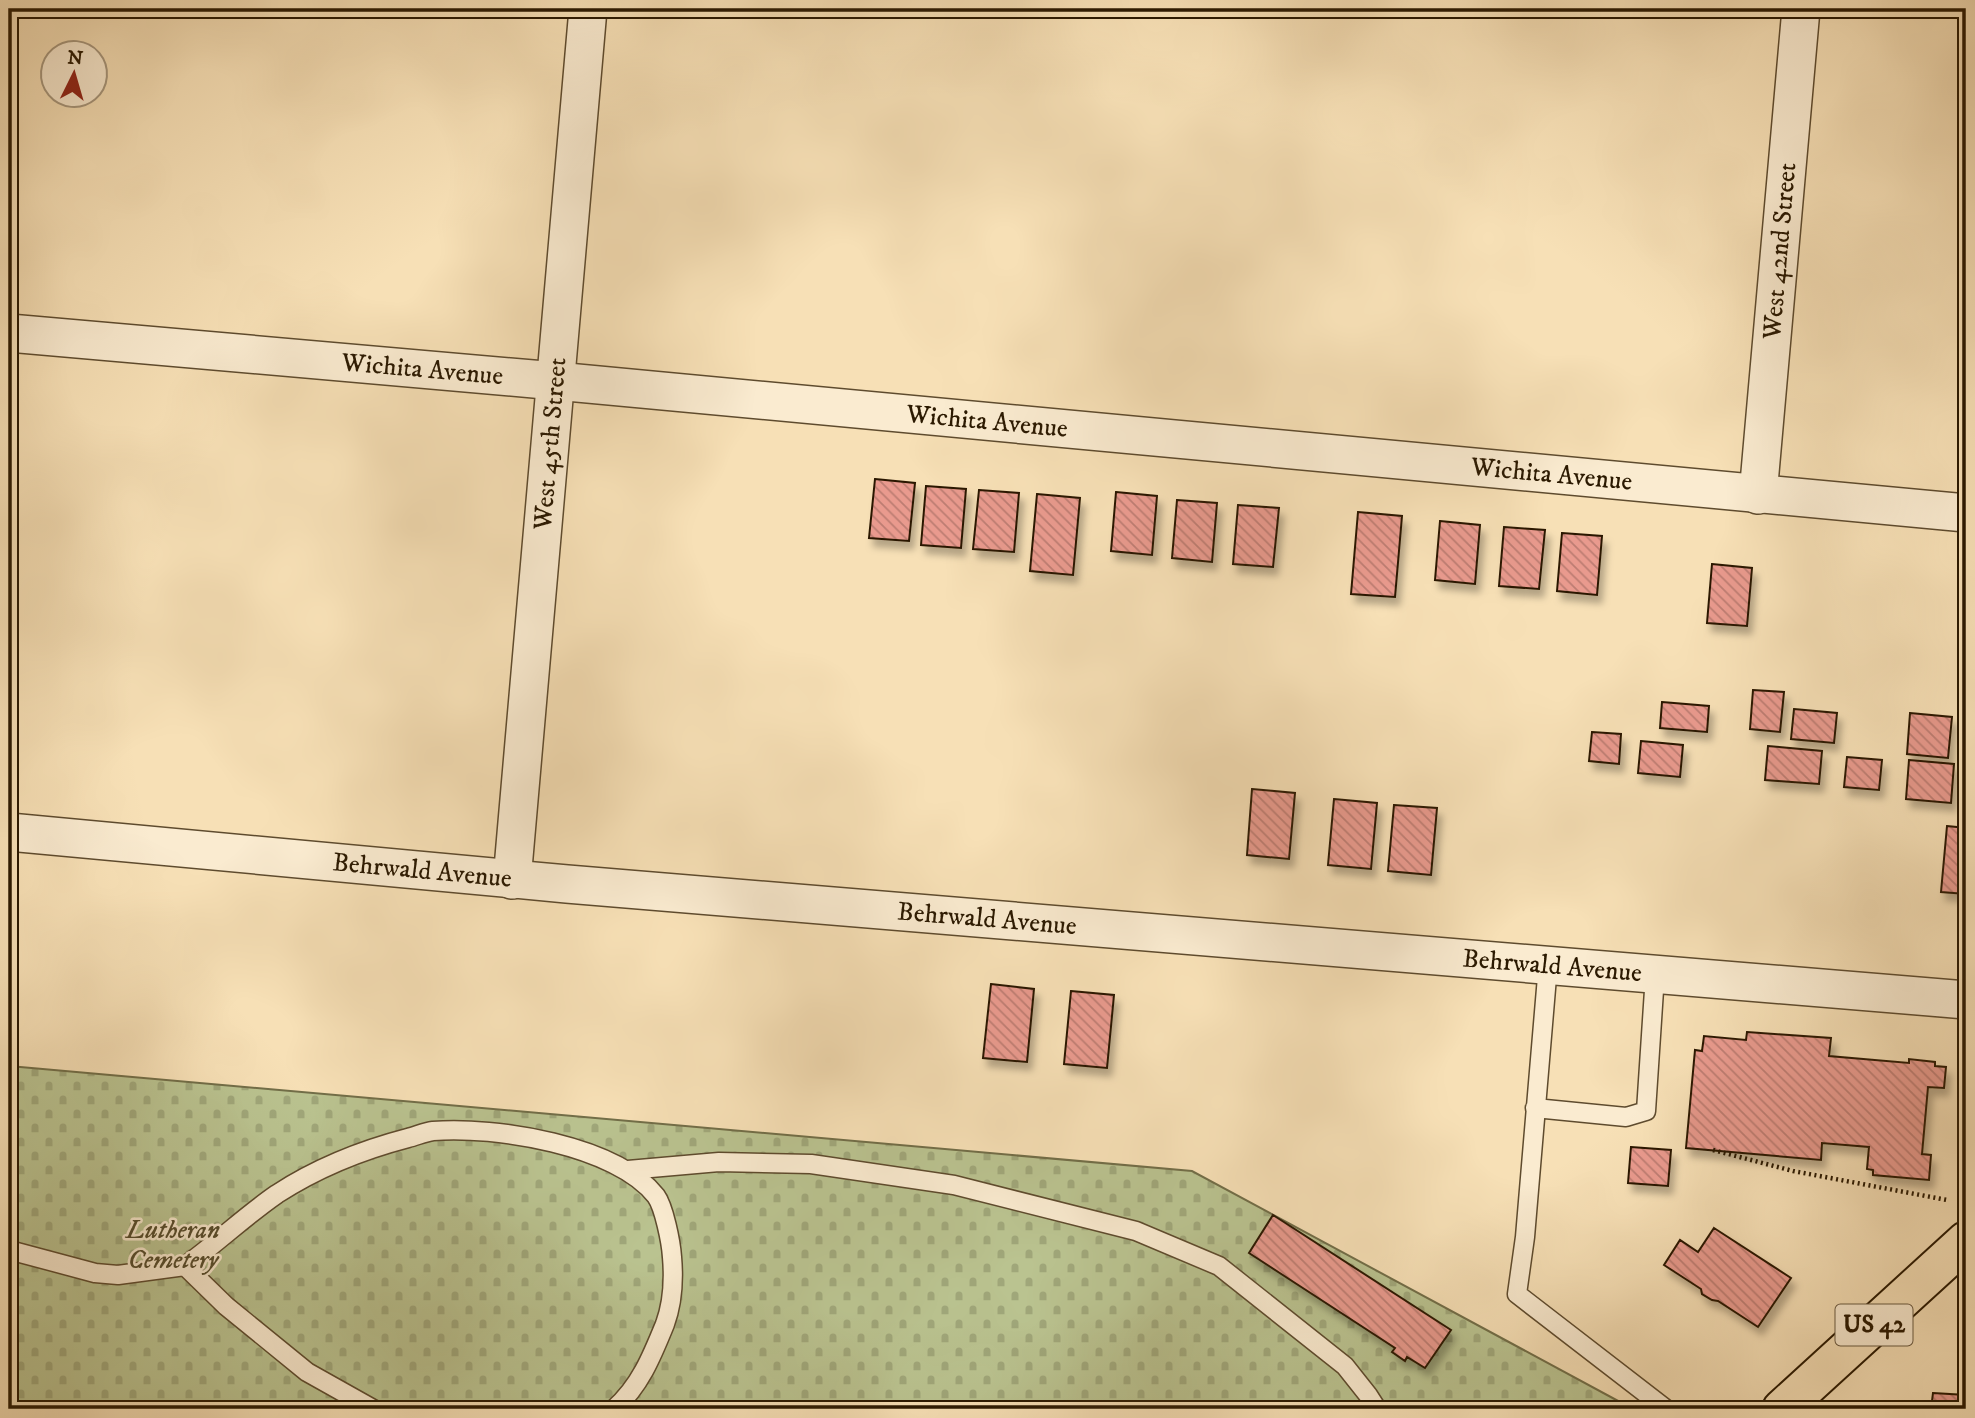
<svg xmlns="http://www.w3.org/2000/svg" width="1975" height="1418" font-family="'IM FELL DW Pica',serif">
<defs>
<pattern id="cemetery-stones" width="16" height="16" patternUnits="userSpaceOnUse" patternTransform="scale(1.75)"><rect width="16" height="16" fill="#bac390"/><path d="M2 7V4a2 2 0 0 1 4 0v3zM10 15v-3a2 2 0 0 1 4 0v3z" fill="#a0a77a"/></pattern>
<pattern id="building-back-hatch" width="6" height="6" patternUnits="userSpaceOnUse" patternTransform="scale(1.75)"><rect width="6" height="6" fill="#e99a8e"/><path d="M-1 5l2 2M0 0l6 6M5-1l2 2" fill="none" stroke="#bd7d72"/></pattern>
<filter id="shadow"><feDropShadow dx="4.5" dy="8" stdDeviation="3.5" flood-color="#0004"/></filter>
</defs>
<rect width="100%" height="100%" fill="#f7e0b6"/>
<filter id="stains"><feTurbulence type="fractalNoise" baseFrequency=".00286" numOctaves="4"/><feColorMatrix values="0 0 0 0 .2 0 0 0 0 .09 0 0 0 0 .02 0 0 0 .5 -.17"/></filter>
<radialGradient id="worn" r=".72"><stop offset=".6" stop-color="#630" stop-opacity="0"/><stop offset="1" stop-color="#630" stop-opacity=".3"/></radialGradient>
<path fill="url(#cemetery-stones)" stroke="#726e48" stroke-width="2" d="M 9,1066 L 1192,1171 L 1633,1409 L 9,1409 Z"/>
<path fill="url(#building-back-hatch)" stroke="#2b1901" stroke-width="2" filter="url(#shadow)" d="M 875,479 L 915,483 L 909,541 L 869,538 Z
M 926,486 L 966,489 L 961,548 L 921,545 Z
M 979,490 L 1019,493 L 1014,552 L 973,549 Z
M 1116,492 L 1157,496 L 1152,555 L 1111,551 Z
M 1037,494 L 1080,498 L 1073,575 L 1030,571 Z
M 1177,500 L 1217,503 L 1212,562 L 1172,558 Z
M 1238,505 L 1279,508 L 1273,567 L 1233,564 Z
M 1358,512 L 1402,516 L 1395,597 L 1351,594 Z
M 1440,521 L 1480,525 L 1475,584 L 1435,580 Z
M 1504,527 L 1545,530 L 1539,589 L 1499,586 Z
M 1562,533 L 1602,536 L 1597,595 L 1557,591 Z
M 1712,564 L 1752,568 L 1747,626 L 1707,623 Z
M 1965,574 L 1966,574 L 1966,655 L 1959,654 Z
M 1753,690 L 1784,692 L 1780,732 L 1750,729 Z
M 1662,702 L 1709,706 L 1707,732 L 1660,728 Z
M 1794,709 L 1837,713 L 1834,743 L 1791,739 Z
M 1910,713 L 1952,717 L 1948,758 L 1907,754 Z
M 1592,732 L 1621,734 L 1619,764 L 1589,761 Z
M 1641,741 L 1683,745 L 1680,777 L 1638,773 Z
M 1768,746 L 1822,751 L 1819,784 L 1765,780 Z
M 1847,757 L 1882,760 L 1879,790 L 1844,787 Z
M 1909,760 L 1954,764 L 1951,803 L 1906,799 Z
M 1252,789 L 1295,793 L 1289,859 L 1247,855 Z
M 1334,799 L 1377,803 L 1371,869 L 1328,865 Z
M 1394,805 L 1437,808 L 1431,875 L 1388,871 Z
M 1947,826 L 1966,828 L 1966,894 L 1941,892 Z
M 991,984 L 1034,989 L 1027,1062 L 983,1058 Z
M 1071,991 L 1114,995 L 1107,1068 L 1064,1064 Z
M 1747,1032 L 1831,1038 L 1829,1056 L 1909,1063 L 1909,1059 L 1935,1062 L 1935,1066 L 1946,1067 L 1944,1088 L 1928,1087 L 1922,1154 L 1931,1155 L 1929,1180 L 1873,1175 L 1873,1170 L 1867,1169 L 1869,1147 L 1822,1143 L 1821,1160 L 1686,1148 L 1695,1050 L 1702,1051 L 1704,1036 L 1746,1040 Z
M 1631,1147 L 1671,1150 L 1668,1186 L 1628,1183 Z
M 1273,1215 L 1451,1330 L 1425,1368 L 1407,1357 L 1405,1361 L 1392,1352 L 1395,1348 L 1249,1253 Z
M 1714,1228 L 1791,1278 L 1758,1327 L 1718,1301 L 1712,1300 L 1702,1294 L 1701,1289 L 1664,1265 L 1680,1240 L 1698,1252 Z
M 1933,1393 L 1966,1395 L 1966,1409 L 1931,1409 Z"/>
<g fill="none" stroke-linecap="round" stroke-linejoin="round">
<defs>
<path id="lane" d="M 1548,965 L 1525,1237 L 1517,1294 L 1666,1409
M 1535,1108 L 1626,1117 L 1646,1111 L 1655,975
M 628,1170 L 719,1162 L 811,1164 L 954,1185 L 1136,1231 L 1219,1266 L 1345,1366 L 1368,1395 L 1377,1409
M 9,1250 L 95,1273 L 118,1275 L 185,1266
M 373,1409 L 307,1372 L 226,1306 L 185,1266 C 217,1243 245,1216 277,1194 C 317,1168 362,1150 408,1138 C 416,1136 425,1132 433,1131 C 495,1126 616,1145 656,1196 C 664,1207 671,1242 672,1257 C 674,1280 673,1302 665,1324 C 652,1356 640,1386 614,1409"/>
<g id="street">
<path id="s1" d="M 9,333 L 556,381 L 1966,513"/>
<path id="s2" d="M 1758,495 L 1801,9"/>
<path id="s3" d="M 9,832 L 567,884 L 1966,1000"/>
<path id="s4" d="M 512,880 L 588,9"/>
</g>
<path id="primary" d="M 1782,1409 L 1966,1241"/>
</defs>
<use href="#lane" stroke="#5e4b2e" stroke-width="21"/>
<use href="#street" stroke="#5e4b2e" stroke-width="40"/>
<use href="#primary" stroke="#2b1901" stroke-width="42"/>
<path stroke="#2b1901" stroke-width="4.5" stroke-dasharray="2 3.5" stroke-linecap="butt" d="M 1713,1150 L 1793,1171 L 1947,1200"/>
<use href="#lane" stroke="#faebd0" stroke-width="18"/>
<use href="#street" stroke="#faebd0" stroke-width="37"/>
<use href="#primary" stroke="#f7e0b6" stroke-width="38"/>
</g>
<g text-anchor="middle" dominant-baseline="central" stroke-width="5" stroke-linejoin="round" paint-order="stroke">
<rect fill="#faebd0" stroke="#69583f" stroke-width="2" x="1835.5" y="1304.5" width="77" height="41" rx="5"/>
<g font-size="24" font-weight="bold" fill="#2b1901">
<text x="1874" y="1325">US 42</text>
</g>
<g font-size="26" fill="#2b1901" stroke="#faebd0">
<text stroke="none"><textPath href="#s2" startOffset="245">West 42nd Street</textPath></text>
<text stroke="none"><textPath href="#s1" startOffset="415">Wichita Avenue</textPath></text>
<text stroke="none"><textPath href="#s1" startOffset="982">Wichita Avenue</textPath></text>
<text stroke="none"><textPath href="#s4" startOffset="438">West 45th Street</textPath></text>
<text stroke="none"><textPath href="#s1" startOffset="1549">Wichita Avenue</textPath></text>
<text stroke="none"><textPath href="#s3" startOffset="415">Behrwald Avenue</textPath></text>
<text stroke="none"><textPath href="#s3" startOffset="982">Behrwald Avenue</textPath></text>
<text stroke="none"><textPath href="#s3" startOffset="1549">Behrwald Avenue</textPath></text>
</g>
<g font-size="26" font-style="italic" fill="#564c2c" stroke="#faebd0">
<text x="173" y="1230">Lutheran<tspan x="173" dy="30">Cemetery</tspan></text>
</g>
</g>
<rect width="1975" height="1418" fill="none" stroke="#f7e0b6" stroke-width="35"/>
<rect x="10" y="10" width="1954" height="1397" fill="none" stroke="#2b1901" stroke-width="3.5"/>
<rect x="18" y="18" width="1940" height="1383" fill="none" stroke="#2b1901" stroke-width="2"/>
<g transform="translate(74 74) rotate(5)"><circle r="33" fill="#faebd0" stroke="#a7977d" stroke-width="2"/>
<path d="M0-5L12 26L0 18L-12 26Z" fill="#8f2418"/>
<text y="-10" font-size="19" font-weight="bold" text-anchor="middle" fill="#2b1901">N</text>
</g>
<rect width="100%" height="100%" filter="url(#stains)"/>
<rect width="100%" height="100%" fill="url(#worn)"/>
</svg>
